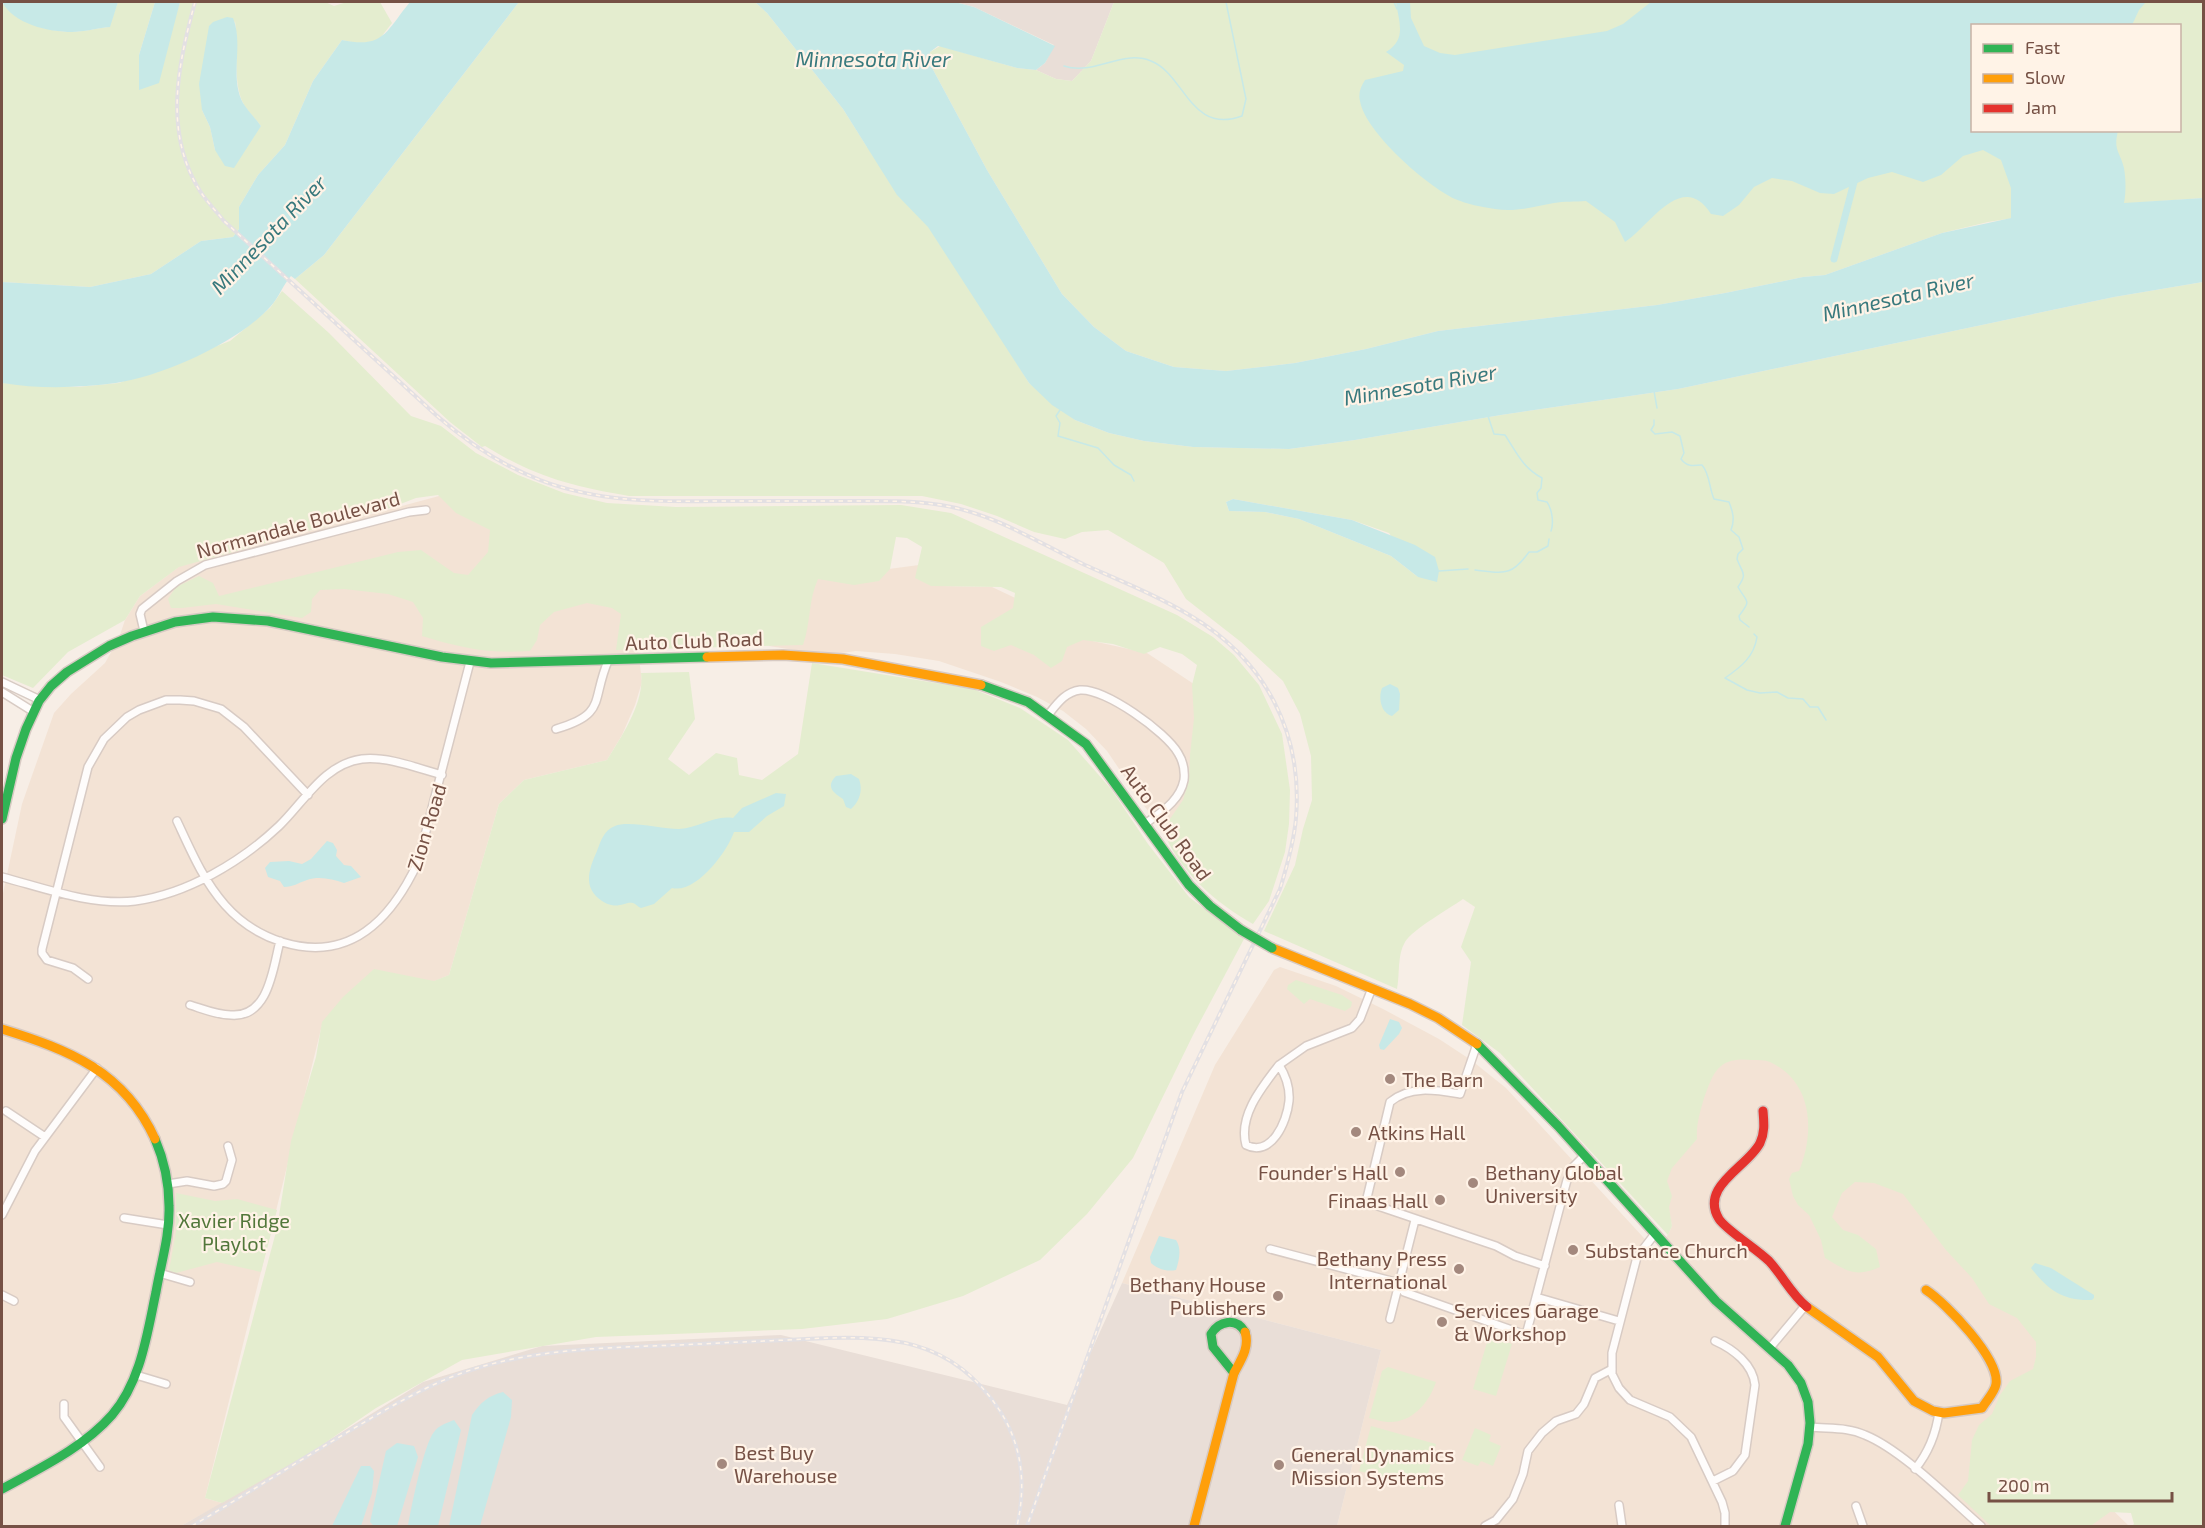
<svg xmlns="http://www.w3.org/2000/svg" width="2205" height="1528" font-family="'Exo 2',sans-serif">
<rect width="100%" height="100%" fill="#f7eee6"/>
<path fill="#f3e3d5" d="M 439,496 L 472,499 L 725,645 L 638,650 L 642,682 L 635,705 L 622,735 L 607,760 L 524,780 L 499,804 L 449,975 L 435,981 L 360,982 L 322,1025 L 205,1498 L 222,1503 L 181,1526 L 2,1526 L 2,898 L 22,804 L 54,713 L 71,694 L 105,663 L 119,638 L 125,620 L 140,596 L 180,566 Z
M 919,565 L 941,586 L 992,587 L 1030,605 L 1088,640 L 1147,653 L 1227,706 L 1178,856 L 1163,829 L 1145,807 L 1107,751 L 1086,729 L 1063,711 L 1037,697 L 1001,682 L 939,661 L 895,654 L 856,651 L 826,655 L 769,646 L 776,626 L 798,581 Z
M 1280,967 L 1336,986 L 1383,1009 L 1439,1039 L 1471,1060 L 1506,1088 L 1654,1249 L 1668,1235 L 1672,1226 L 1660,1165 L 1679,1115 L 1746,1028 L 2048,1340 L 2091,1489 L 2129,1526 L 1337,1526 L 1381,1350 L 1122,1283 L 1215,1065 L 1274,970 Z"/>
<path fill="#e9ded7" d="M 955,2 L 1114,2 L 1091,61 L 1072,81 L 1056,79 L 1036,70 L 1045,63 L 1054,45 L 974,7 Z
M 1122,1283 L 1381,1350 L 1337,1526 L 181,1526 L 308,1453 L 423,1382 L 542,1346 L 781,1335 L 1067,1405 Z"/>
<path fill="#e4edcf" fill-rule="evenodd" d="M 118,2 L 155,2 L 139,55 L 139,90 L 175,18 L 180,2 L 325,2 L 334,6 L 347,2 L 380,2 L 392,23 L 378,41 L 360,44 L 342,40 L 313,81 L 285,145 L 258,175 L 239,207 L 239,229 L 233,237 L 201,241 L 151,274 L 90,287 L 2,282 L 2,3 C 19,23 45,31 71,32 C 83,32 97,28 109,27 ZM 235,21 C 239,46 232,80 243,103 C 247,111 255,118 261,126 L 257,130 L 215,150 L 210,127 L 202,110 Z
M 519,2 L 755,2 L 767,13 L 843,109 L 867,147 L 882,90 L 990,320 L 1029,383 L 1075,420 L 1109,433 L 1144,441 L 1193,447 L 1289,449 L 1355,440 L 1501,415 L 1678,389 L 2114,297 L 2203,282 L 2203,1526 L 2132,1526 L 2134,1524 L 2131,1513 L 2110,1512 L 2092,1525 L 2080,1526 L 1991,1526 L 1958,1495 L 1968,1481 L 1972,1440 L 1979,1425 L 1992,1414 L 2000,1395 L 2010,1381 L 2033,1369 L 2036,1357 L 2036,1342 L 2017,1318 L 1989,1304 L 1972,1278 L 1946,1250 L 1903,1194 L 1874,1183 L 1855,1182 L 1842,1193 L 1832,1217 L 1843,1230 L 1858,1235 L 1876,1249 L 1880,1267 C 1855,1278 1847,1271 1825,1258 L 1821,1240 L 1809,1215 L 1798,1205 L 1793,1196 L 1789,1179 L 1792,1173 L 1799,1171 C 1815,1132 1813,1082 1770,1062 C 1765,1060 1758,1060 1752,1060 C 1743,1059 1729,1059 1721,1066 C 1712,1073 1708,1088 1704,1098 C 1700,1112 1696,1125 1697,1139 L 1672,1168 L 1667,1181 L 1672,1196 L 1669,1207 L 1672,1226 L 1668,1235 L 1500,1053 L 1462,1025 L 1471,962 L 1461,947 L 1475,907 L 1463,899 C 1449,909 1413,929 1405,942 C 1397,955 1400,974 1397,989 L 1264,931 L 1295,865 L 1303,829 L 1312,800 L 1311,756 L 1300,714 L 1283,681 L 1241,642 L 1186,599 L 1164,563 L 1108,530 L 1082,532 L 1065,539 L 1034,532 L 997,516 L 961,504 L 922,496 L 629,496 C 570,486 536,477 485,446 L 482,447 L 450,422 L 295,279 L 324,255 ZM 1233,499 L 1352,520 L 1389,533 L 1418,577 L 1391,556 L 1299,519 L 1265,512 L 1229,511 L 1226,502 Z
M 1114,2 L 2203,2 L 2203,198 L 2090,206 L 1988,222 L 1942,233 L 1825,275 L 1803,277 L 1725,293 L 1657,305 L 1438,331 L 1366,349 L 1295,363 L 1226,371 L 1174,367 L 1126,351 L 1094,327 L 1062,294 L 987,170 L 930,64 L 930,52 L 940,46 L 1017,68 L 1036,70 L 1056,79 L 1072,81 L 1091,61 ZM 1972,26 L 2180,26 L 2180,130 L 1972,130 Z
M 282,291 L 329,333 L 411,416 L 441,426 L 476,453 L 518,475 L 564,493 L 607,503 L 676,507 L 901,505 L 951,513 L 1177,615 L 1213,637 L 1234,655 L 1259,685 L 1282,734 L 1290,790 L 1289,824 L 1285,852 L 1269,901 L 1253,924 C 1217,904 1176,869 1163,829 L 1183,800 L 1189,780 L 1190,755 L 1194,718 L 1192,685 L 1197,665 L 1182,654 L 1160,647 L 1144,654 L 1113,644 L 1083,640 L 1067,647 L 1062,661 L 1051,668 L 1034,655 L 1011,645 L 994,651 L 981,646 L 981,627 L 1013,608 L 1015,593 L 1001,587 L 931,586 L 915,578 L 922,547 L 907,538 L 896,537 L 890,569 L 879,581 L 854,585 L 818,579 C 808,601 811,622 803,645 L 616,650 L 621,614 L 612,608 L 587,603 L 554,612 L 540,625 L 537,640 L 530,651 C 489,654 461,648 422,636 L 423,618 L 413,602 L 388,594 L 344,589 L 320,590 L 312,599 L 311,612 L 302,618 L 216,604 L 182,608 L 171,608 L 168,599 L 176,587 L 199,576 L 213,583 L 219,596 L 398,552 L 421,550 L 454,573 L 468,575 L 488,552 L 490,530 L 456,513 L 438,495 L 416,498 L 390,508 L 179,567 L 140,596 L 125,620 L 68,652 L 33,688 L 2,675 L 2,383 L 78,387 L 119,383 L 230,341 L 270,308 Z
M 812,663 L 973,689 L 1020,708 L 1068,740 L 1111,789 L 1148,844 L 1189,897 L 1244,939 L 1193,1035 L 1133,1158 L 1087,1214 L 1040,1260 L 963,1296 L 887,1319 L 802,1329 L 596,1337 L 462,1360 L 376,1408 L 313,1451 L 222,1503 L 205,1498 L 277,1228 L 291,1141 L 316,1057 L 322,1022 L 343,997 L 374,969 L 434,981 L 449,975 L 499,804 L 524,780 L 607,760 C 622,736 645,702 641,673 L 689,672 L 695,719 L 668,759 L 689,775 L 716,753 L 737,758 L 739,775 L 762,780 L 798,754 Z
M 1296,980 L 1342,995 L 1352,1002 L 1351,1007 L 1345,1011 L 1310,999 L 1304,1004 L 1287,989 L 1288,985 Z
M 176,1193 L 215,1201 L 237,1199 L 277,1210 L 261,1272 L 217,1262 L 176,1273 L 169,1271 L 176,1231 Z
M 1489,1336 L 1512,1344 L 1496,1396 L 1473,1389 Z
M 1388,1367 L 1436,1382 C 1429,1403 1412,1423 1388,1422 C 1382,1422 1375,1419 1369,1418 L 1382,1371 Z
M 1371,1426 L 1436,1444 L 1424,1489 L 1359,1471 Z
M 1475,1428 L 1491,1435 L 1489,1441 L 1501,1446 L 1493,1466 L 1481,1461 L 1478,1466 L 1462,1460 Z"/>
<path fill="#c7e9e7" d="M 2,2 L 118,2 L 110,27 C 97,28 84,32 72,32 C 48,32 14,24 2,2 Z
M 155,2 L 180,2 L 159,83 L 139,90 L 139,55 Z
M 410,2 L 519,2 L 324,255 L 295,279 L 291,276 C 283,285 279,297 271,306 C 239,342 163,376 116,383 C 79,388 38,389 2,383 L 2,282 L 90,287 L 151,274 L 201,241 L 233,237 L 239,229 L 239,207 L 258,175 L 285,145 L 313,81 L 342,40 C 384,49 386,31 410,2 Z
M 755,2 L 955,2 L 974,7 L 1055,46 L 1045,63 L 1036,70 L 1017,68 L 938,46 L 930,52 L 930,64 L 987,170 L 1062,294 L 1094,327 L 1126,351 L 1174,367 L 1226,371 L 1295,363 L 1366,349 L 1438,331 L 1657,305 L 1725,293 L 1803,277 L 1825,275 L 1942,233 L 2011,218 L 2011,188 L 2001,160 L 1983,150 L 1963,156 L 1941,175 L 1923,182 L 1892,172 L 1868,178 L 1834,194 L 1820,193 L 1792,181 L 1772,178 L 1754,187 L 1739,205 L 1723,216 L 1711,214 C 1683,169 1650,225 1625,242 L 1615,222 L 1586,201 C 1575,202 1564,201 1554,203 C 1533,207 1516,212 1495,209 C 1481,207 1467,204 1455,199 C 1427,186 1365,132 1360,101 C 1358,93 1361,86 1365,80 L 1403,71 L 1404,65 L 1386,52 C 1407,39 1399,23 1396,2 L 1410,2 L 1411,18 L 1424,46 L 1440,53 L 1455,55 L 1607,31 L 1623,24 L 1651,2 L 2146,2 L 2139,10 L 2132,25 L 1972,26 L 1972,130 L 2118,131 C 2113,151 2120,151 2124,168 C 2126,180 2126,192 2124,203 L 2203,198 L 2203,282 L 2114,297 L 1678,389 L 1501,415 L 1355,440 L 1289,449 L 1193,447 L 1144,441 L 1109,433 L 1075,420 L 1052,405 L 1029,383 L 928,227 L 897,195 L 843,109 L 767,13 Z
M 227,17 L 233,18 C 244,44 229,77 243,103 C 248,111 255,118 261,126 L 234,168 L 225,166 L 215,150 L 210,127 L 202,110 L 199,84 L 209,26 L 213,22 Z
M 1233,499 L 1352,520 L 1415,545 L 1435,557 L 1439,571 L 1437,582 L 1418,577 L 1391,556 L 1299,519 L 1265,512 L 1229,511 L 1226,502 Z
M 1390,684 L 1398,688 L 1400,694 L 1399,710 L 1392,716 C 1381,713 1378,698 1382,688 Z
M 851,774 L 859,779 C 863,790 860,801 851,809 L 846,807 L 843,799 C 834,793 825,787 836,776 Z
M 776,793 L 786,794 L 784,806 L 767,816 L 749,832 L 734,832 C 727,852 696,894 672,888 L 654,904 L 641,908 C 638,907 636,904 633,903 C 624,901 618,911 602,901 C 582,888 589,869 597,851 C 601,841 603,831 615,826 C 628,820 662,829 679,829 C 699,828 713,815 733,818 L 742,808 Z
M 327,841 L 333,843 L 337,850 L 336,856 L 344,865 L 351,866 L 361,877 L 344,883 C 332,879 319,876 307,880 C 298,883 293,887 284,887 L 280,881 L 268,877 L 265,868 L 270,862 L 289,861 L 302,864 L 311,859 Z
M 1390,1019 L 1399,1022 L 1402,1028 L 1399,1034 L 1384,1050 L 1380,1049 L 1379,1045 Z
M 1159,1236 L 1176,1240 C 1182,1249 1179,1261 1176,1270 C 1166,1272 1158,1269 1151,1263 L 1150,1257 Z
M 2035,1263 L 2051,1268 L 2094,1295 L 2094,1298 L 2092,1300 C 2063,1301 2048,1290 2031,1268 Z
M 503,1392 L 512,1400 L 511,1417 L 480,1526 L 449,1526 L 472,1415 C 481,1402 488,1396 503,1392 Z
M 454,1420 L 461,1430 L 438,1526 L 408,1526 C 411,1508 424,1444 434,1432 C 439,1425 447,1423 454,1420 Z
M 397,1443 L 414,1446 L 418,1457 L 397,1526 L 373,1525 L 370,1522 L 386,1451 Z
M 361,1466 L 370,1466 L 374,1471 L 372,1493 L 361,1526 L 332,1526 Z"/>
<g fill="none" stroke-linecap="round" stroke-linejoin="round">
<path stroke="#c7e9e7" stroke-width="1.5" d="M 1394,2 L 1397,9
M 1064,66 C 1094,76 1122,49 1151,61 C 1185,74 1190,135 1242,116 L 1246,99 L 1226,2
M 1654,391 L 1657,408
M 1060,410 L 1056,416 L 1060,423 L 1058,436 L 1098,448 L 1114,465 L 1131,475 L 1134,481
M 1488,416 L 1494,434 L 1505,435 C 1517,453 1522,467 1542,478 L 1541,488 L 1537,493 L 1538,500 L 1547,502 C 1552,509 1554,523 1551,531
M 1654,420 L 1654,425 L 1651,430 L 1655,434 L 1672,432 L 1680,436 L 1684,453 L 1681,459 C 1687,467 1693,466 1702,465 C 1710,474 1709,488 1714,499 L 1729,502 C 1733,512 1735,520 1731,530 L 1739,537 L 1743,549 L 1738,554 L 1737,559 C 1742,573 1748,573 1738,587 C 1747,603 1752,599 1739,616 L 1740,620 L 1749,627
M 1475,570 C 1504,573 1511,577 1529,552 L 1537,552 L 1548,546 L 1549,539
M 1439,571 L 1468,569
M 1754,634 L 1757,637 C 1754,657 1741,667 1725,678 L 1747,690 L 1760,693 L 1777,692 L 1788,698 L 1803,699 L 1810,707 L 1818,707 L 1826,720"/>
<path stroke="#c7e9e7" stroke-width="7" d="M 1834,259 L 1855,178"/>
<defs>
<path id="street" d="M 144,631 L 140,614 L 142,609 L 177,581 L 205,565 L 409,512 L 426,510
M 2,682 L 40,700
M 2,692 L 34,712
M 1048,715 C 1057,704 1065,692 1080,690 C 1105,688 1166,732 1178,753 C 1183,761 1185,771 1184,780 C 1180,801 1161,812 1145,824
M 556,729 C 607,714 591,701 608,661
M 177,821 C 191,851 203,880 225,905 C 240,922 260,935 282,942 C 350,963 391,920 418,862 L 470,662
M 2,877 C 44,888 91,906 135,901 C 187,894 241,862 279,826 C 304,802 324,764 362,759 C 387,756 417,768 442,775
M 88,979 L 73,968 L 47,960 L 42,953 L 42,949 L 88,767 L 104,739 L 127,717 L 139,710 L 166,700 L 180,700 L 194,701 L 221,709 L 244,727 L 308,795
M 190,1005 C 203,1009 217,1015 231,1015 C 269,1018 273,968 280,941
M 1477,1044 L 1460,1094 C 1436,1090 1410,1085 1390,1102 L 1366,1202 L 1496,1246 L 1515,1256 L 1545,1266
M 1279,1065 C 1262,1087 1238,1116 1246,1145 C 1271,1158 1287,1122 1289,1101 C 1290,1088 1286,1076 1279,1065 L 1306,1046 L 1352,1028 L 1360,1019 L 1372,988
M 6,1111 L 45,1137
M 168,1184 L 187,1181 L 214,1186 L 223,1184 L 226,1181 L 232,1160 L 228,1146
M 2,1215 L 35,1151 L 97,1068
M 124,1218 L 168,1225
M 1654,1235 L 1637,1257 L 1612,1353 L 1612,1374 L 1619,1388 L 1630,1400 L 1670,1417 L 1691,1437 L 1722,1502 L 1725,1513 L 1725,1526
M 1270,1249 L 1399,1283 L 1404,1292 L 1526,1335 L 1567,1180 L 1573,1167 L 1584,1156
M 159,1273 L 190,1282
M 2,1295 L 14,1301
M 1536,1297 L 1619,1321
M 1390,1319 L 1415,1220
M 1769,1349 L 1805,1306
M 136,1375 L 166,1384
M 64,1404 L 64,1417 L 100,1467
M 1810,1427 C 1829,1429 1848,1427 1865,1435 C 1902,1450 1950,1499 1981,1526
M 1915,1469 C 1929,1452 1936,1434 1939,1412
M 1713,1481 L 1733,1471 L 1745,1455 L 1755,1385 C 1753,1364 1733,1349 1715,1341
M 1619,1505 L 1622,1526
M 1856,1506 L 1863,1526
M 1485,1526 L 1496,1520 L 1513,1499 L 1523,1474 L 1528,1451 L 1542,1433 L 1556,1421 L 1576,1414 L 1584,1404 L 1595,1378 L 1612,1369"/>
<path id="fast" d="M 981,685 L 1028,702 L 1086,744 L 1189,885 L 1210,906 L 1241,930
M 2,819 L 16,758 L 26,729 L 39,701 L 51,686 L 67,672 L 109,646 L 132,636 L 175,622 L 213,617 L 268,621 L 442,657 L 491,663 L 707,657
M 1477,1044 L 1558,1126 L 1716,1301 L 1788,1365 L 1801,1383 L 1808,1402 L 1810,1423 L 1808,1444 L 1785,1526
M 1234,1373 L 1213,1347 L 1211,1334 C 1219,1321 1236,1317 1245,1332
M 2,1489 C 40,1468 83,1448 112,1415 C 141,1381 147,1334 156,1292 C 161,1263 170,1235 169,1206 C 169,1183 164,1160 155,1139"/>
<path id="slow" d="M 707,657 L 783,655 L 843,659 L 981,685
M 1272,948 L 1410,1004 L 1438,1018 L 1477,1044
M 2,1029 C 69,1050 124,1071 155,1139
M 1807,1307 L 1878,1357 L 1914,1401 L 1933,1411 L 1944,1413 L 1982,1408 C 1986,1401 1995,1392 1996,1384 C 2000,1359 1946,1303 1926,1290
M 1194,1526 L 1234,1373 C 1241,1360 1250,1347 1245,1332"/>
<path id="jam" d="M 1763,1111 C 1764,1123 1765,1132 1760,1143 C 1748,1167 1699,1186 1719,1219 C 1726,1230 1757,1249 1769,1261 C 1783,1276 1791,1294 1807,1307"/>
</defs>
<use href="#street" stroke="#d8cbc4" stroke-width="10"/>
<use href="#fast" stroke="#d7cac3" stroke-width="12"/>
<use href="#slow" stroke="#d7cac3" stroke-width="12"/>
<use href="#jam" stroke="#d7cac3" stroke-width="12"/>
<use href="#street" stroke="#fefcfb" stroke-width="7"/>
<use href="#fast" stroke="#30b455" stroke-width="9"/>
<use href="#slow" stroke="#ff9f0a" stroke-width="9"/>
<use href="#jam" stroke="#e5322d" stroke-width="9"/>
<defs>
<path id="rail" d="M 195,2 C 178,65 163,132 200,191 C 207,202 216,211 224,221 L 436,415 C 467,442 501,465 540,480 C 597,502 657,502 717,501 C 758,501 799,501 840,501 C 874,501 908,500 941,505 C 993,513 1039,543 1085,565 C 1121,581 1158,596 1191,616 C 1265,660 1303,732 1296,818 C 1294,842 1287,866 1280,889 L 1182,1092 L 1027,1526
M 192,1526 C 238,1499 283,1471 329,1443 C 372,1418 415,1390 462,1373 C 538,1346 620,1348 700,1344 C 735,1342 770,1341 805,1339 C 886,1335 951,1336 1000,1411 C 1023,1447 1026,1486 1017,1526"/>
</defs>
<use href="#rail" stroke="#e3e0e3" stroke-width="4"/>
<use href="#rail" stroke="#fff3e7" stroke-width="1.5" stroke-dasharray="4.5" stroke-linecap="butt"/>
<defs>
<path id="fast-bridge" d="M 1241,930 L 1272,948"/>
</defs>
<use href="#fast-bridge" stroke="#d7cac3" stroke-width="12" stroke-linecap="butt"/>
<use href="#fast-bridge" stroke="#30b455" stroke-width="9"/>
</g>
<g fill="#a3887d" stroke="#fff3e7" stroke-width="2">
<circle cx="1390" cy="1079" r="6"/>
<circle cx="1356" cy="1132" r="6"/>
<circle cx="1400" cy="1172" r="6"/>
<circle cx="1473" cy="1183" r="6"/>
<circle cx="1440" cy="1200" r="6"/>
<circle cx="1573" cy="1250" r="6"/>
<circle cx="1459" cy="1269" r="6"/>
<circle cx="1278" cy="1296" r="6"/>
<circle cx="1442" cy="1322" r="6"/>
<circle cx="722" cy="1464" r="6"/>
<circle cx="1279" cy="1465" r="6"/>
</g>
<g text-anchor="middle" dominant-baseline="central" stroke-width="4.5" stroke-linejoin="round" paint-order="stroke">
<g font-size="20" fill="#765145" stroke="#fff3e7">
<text transform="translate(298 524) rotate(-15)">Normandale Boulevard</text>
<text transform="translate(694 640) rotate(-2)">Auto Club Road</text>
<text transform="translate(1167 822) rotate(54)">Auto Club Road</text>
<text transform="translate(426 827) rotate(-73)">Zion Road</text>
</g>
<g font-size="20" fill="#765145" stroke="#fff3e7" text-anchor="start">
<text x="1402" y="1079">The Barn</text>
<text x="1368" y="1132">Atkins Hall</text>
<text x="1388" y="1172" text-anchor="end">Founder's Hall</text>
<text x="1485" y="1172">Bethany Global<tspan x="1485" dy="23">University</tspan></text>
<text x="1428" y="1200" text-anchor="end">Finaas Hall</text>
<text x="1585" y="1250">Substance Church</text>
<text x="1447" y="1258" text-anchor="end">Bethany Press<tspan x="1447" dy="23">International</tspan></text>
<text x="1266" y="1284" text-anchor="end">Bethany House<tspan x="1266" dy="23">Publishers</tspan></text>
<text x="1454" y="1310">Services Garage<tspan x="1454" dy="23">&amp; Workshop</tspan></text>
<text x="734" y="1452">Best Buy<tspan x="734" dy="23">Warehouse</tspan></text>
<text x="1291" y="1454">General Dynamics<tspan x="1291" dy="23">Mission Systems</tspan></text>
</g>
<g font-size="20" fill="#52773a" stroke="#fff3e7">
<text x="234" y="1220">Xavier Ridge<tspan x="234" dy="23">Playlot</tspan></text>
</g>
<g font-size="21" font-style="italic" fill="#38797d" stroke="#fff3e7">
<text x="873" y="58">Minnesota River</text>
<text transform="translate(268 234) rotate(-46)">Minnesota River</text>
<text transform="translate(1898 296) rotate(-13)">Minnesota River</text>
<text transform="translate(1420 384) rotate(-10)">Minnesota River</text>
</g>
</g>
<rect width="2205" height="1528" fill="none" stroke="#765145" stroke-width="6"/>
<rect x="1971" y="24" width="210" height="108" fill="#fff3e7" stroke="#c8b2a6" stroke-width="1.5"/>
<rect x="1983" y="44" width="30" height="9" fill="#30b455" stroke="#c8b2a6" stroke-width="1.5"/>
<text x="2025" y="54" font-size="18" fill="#765145">Fast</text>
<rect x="1983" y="74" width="30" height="9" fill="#ff9f0a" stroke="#c8b2a6" stroke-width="1.5"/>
<text x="2025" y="84" font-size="18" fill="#765145">Slow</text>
<rect x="1983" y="104" width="30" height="9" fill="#e5322d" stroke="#c8b2a6" stroke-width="1.5"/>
<text x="2025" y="114" font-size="18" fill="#765145">Jam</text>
<path d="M1989 1492v9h183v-9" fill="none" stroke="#765145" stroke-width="3"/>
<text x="1998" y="1492" font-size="18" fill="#765145" stroke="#fff3e7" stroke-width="4.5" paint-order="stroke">200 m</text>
</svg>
